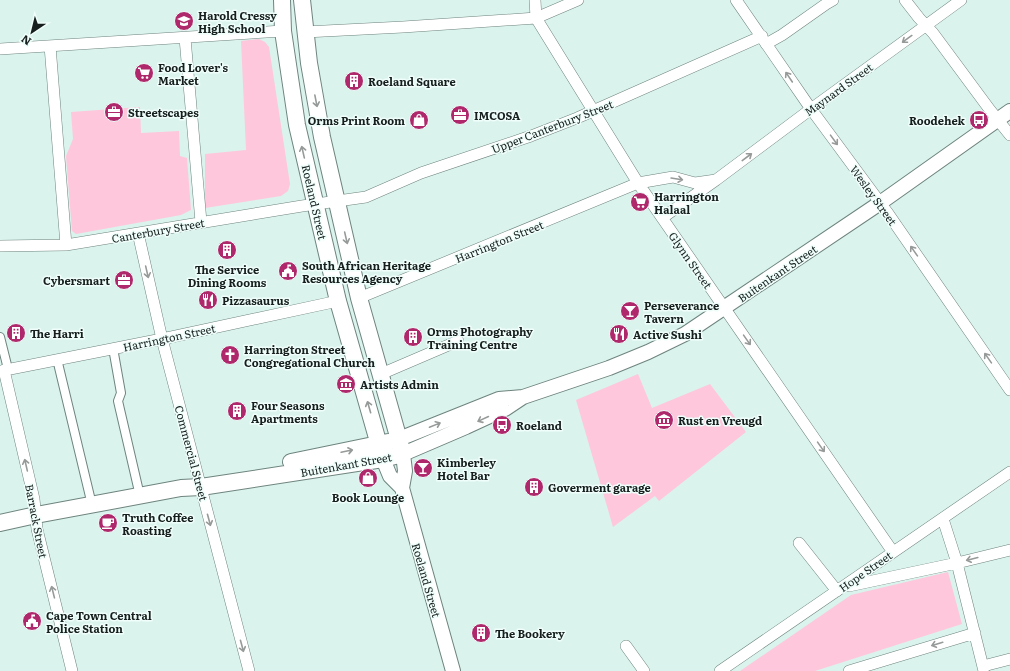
<svg xmlns="http://www.w3.org/2000/svg" width="1010" height="671" font-family="Literata,serif">
<rect width="100%" height="100%" fill="#dbf3ed"/>
<path fill="#fec7db" d="M 259,39 L 265,42 L 269,47 L 290,184 L 288,191 L 281,196 L 205,208 L 205,154 L 246,150 L 241,41 Z
M 140,107 L 141,133 L 179,131 L 180,156 L 187,158 L 191,210 L 181,215 L 76,234 L 72,231 L 66,156 L 73,139 L 71,112 Z
M 638,374 L 652,408 L 710,384 L 746,432 L 659,501 L 655,496 L 613,527 L 576,400 Z
M 948,572 L 962,624 L 815,671 L 740,671 L 851,595 Z"/>
<g fill="none" stroke-linecap="round" stroke-linejoin="round">
<defs>
<path id="pedestrian" d="M 0,337 L 8,369
M 113,348 L 121,393 L 118,401 L 140,496
M 57,359 L 92,505"/>
<path id="minor" d="M 535,0 L 536,18 L 638,183 L 893,552
M 736,0 L 811,109 L 887,212 L 1010,390
M 905,0 L 919,18 L 933,33 L 990,110 L 1010,135
M 305,32 L 403,27 L 536,18 L 578,0
M 185,38 L 201,222
M 766,44 L 782,35 L 826,4 L 833,0
M 50,46 L 66,245
M 0,49 L 283,31
M 662,218 L 716,180 L 811,109 L 961,0
M 138,233 L 162,339 L 249,671
M 0,246 L 66,245 L 302,206 L 366,197 L 421,173 L 531,136 L 577,118 L 762,36
M 359,298 L 638,183 L 673,177 L 695,183 L 716,180
M 4,370 L 34,499 L 37,529 L 72,671
M 0,371 L 162,339 L 338,301
M 381,374 L 458,341
M 943,519 L 957,563 L 984,671
M 799,543 L 837,591
M 849,586 L 957,563 L 1010,550
M 626,646 L 644,671
M 983,666 L 1010,659
M 720,671 L 1010,472
M 849,671 L 975,633"/>
<path id="tertiary" d="M 399,439 L 499,399 L 523,397
M 383,459 L 390,476 L 402,488 L 453,671
M 402,488 L 405,471 L 403,454 L 466,427 L 505,409 L 523,397 L 609,368 L 648,352 L 685,334 L 880,203 L 1010,111"/>
<path id="secondary" d="M 282,0 L 283,31 L 297,125 L 338,301 L 383,459
M 291,462 L 388,442
M 0,523 L 36,515 L 181,488 L 201,487 L 383,459 L 403,454 L 359,298 L 322,137 L 309,63 L 302,0"/>
</defs>
<use href="#pedestrian" stroke="#6e847e" stroke-width="10"/>
<use href="#minor" stroke="#6e847e" stroke-width="12"/>
<use href="#tertiary" stroke="#6e847e" stroke-width="16"/>
<use href="#secondary" stroke="#6e847e" stroke-width="18"/>
<use href="#pedestrian" stroke="#fff" stroke-width="8"/>
<use href="#minor" stroke="#fff" stroke-width="11"/>
<use href="#tertiary" stroke="#fff" stroke-width="14"/>
<use href="#secondary" stroke="#fff" stroke-width="16"/>
</g>
<defs><path id="oneway-shaft" d="M-6 0H5M1.5-3L5.5 0L1.5 3" fill="none" stroke-width="1.6" stroke-linecap="round" stroke-linejoin="round"/></defs>
<g stroke="#969a99">
<use href="#oneway-shaft" transform="translate(907 39) rotate(144)"/>
<use href="#oneway-shaft" transform="translate(789 77) rotate(-124)"/>
<use href="#oneway-shaft" transform="translate(316 101) rotate(79)"/>
<use href="#oneway-shaft" transform="translate(834 140) rotate(54)"/>
<use href="#oneway-shaft" transform="translate(303 152) rotate(-103)"/>
<use href="#oneway-shaft" transform="translate(747 157) rotate(-37)"/>
<use href="#oneway-shaft" transform="translate(677 179) rotate(9)"/>
<use href="#oneway-shaft" transform="translate(346 238) rotate(77)"/>
<use href="#oneway-shaft" transform="translate(914 251) rotate(-125)"/>
<use href="#oneway-shaft" transform="translate(147 272) rotate(77)"/>
<use href="#oneway-shaft" transform="translate(747 340) rotate(55)"/>
<use href="#oneway-shaft" transform="translate(988 358) rotate(-125)"/>
<use href="#oneway-shaft" transform="translate(369 407) rotate(-106)"/>
<use href="#oneway-shaft" transform="translate(483 419) rotate(155)"/>
<use href="#oneway-shaft" transform="translate(435 425) rotate(-22)"/>
<use href="#oneway-shaft" transform="translate(821 447) rotate(55)"/>
<use href="#oneway-shaft" transform="translate(347 451) rotate(-12)"/>
<use href="#oneway-shaft" transform="translate(26 465) rotate(-103)"/>
<use href="#oneway-shaft" transform="translate(209 520) rotate(75)"/>
<use href="#oneway-shaft" transform="translate(972 559) rotate(166)"/>
<use href="#oneway-shaft" transform="translate(53 592) rotate(-104)"/>
<use href="#oneway-shaft" transform="translate(937 644) rotate(163)"/>
<use href="#oneway-shaft" transform="translate(242 646) rotate(75)"/>
</g>
<defs>
<symbol id="school-disc" viewBox="-11 -11 22 22"><circle r="9.5" fill="#af286b" stroke="#effefa"/><path d="M0-5L7-2L0 1L-7-2ZM-4 1L0 2.5L4 1V4Q0 6-4 4Z" fill="#fff"/></symbol>
<symbol id="supermarket-disc" viewBox="-11 -11 22 22"><circle r="9.5" fill="#af286b" stroke="#effefa"/><path d="M-6-5.5h2.5l.6 2H6L4.5 2H-2.5L-4.4-4H-6ZM-1.5 3.2a1.3 1.3 0 1 0 .1 0ZM3 3.2a1.3 1.3 0 1 0 .1 0Z" fill="#fff"/></symbol>
<symbol id="building-disc" viewBox="-11 -11 22 22"><circle r="9.5" fill="#af286b" stroke="#effefa"/><path d="M-4-6H4V6H1V3H-1V6H-4ZM-2.5-4.3h1.7v1.8h-1.7ZM.8-4.3h1.7v1.8H.8ZM-2.5-1h1.7V.8h-1.7ZM.8-1h1.7V.8H.8Z" fill="#fff"/></symbol>
<symbol id="office-disc" viewBox="-11 -11 22 22"><circle r="9.5" fill="#af286b" stroke="#effefa"/><path d="M-6-3h4V-5.5h4V-3h4V5H-6ZM-1-4.5V-3h2v-1.5ZM-6 0V1H6V0Z" fill="#fff"/></symbol>
<symbol id="shop-disc" viewBox="-11 -11 22 22"><circle r="9.5" fill="#af286b" stroke="#effefa"/><path d="M-5-2.5h2.3a2.7 3.5 0 0 1 5.4 0H5L5.5 6h-11ZM-1.5-2.5h3a1.5 2.3 0 0 0-3 0Z" fill="#fff"/></symbol>
<symbol id="bus-disc" viewBox="-11 -11 22 22"><circle r="9.5" fill="#af286b" stroke="#effefa"/><path d="M-5-6H5V4H4V6H2V4H-2V6H-4V4H-5ZM-3.5-4V0h7V-4ZM-3.5 1.2v1.5H-2V1.2ZM2 1.2v1.5H3.5V1.2Z" fill="#fff"/></symbol>
<symbol id="civic-disc" viewBox="-11 -11 22 22"><circle r="9.5" fill="#af286b" stroke="#effefa"/><path d="M-.6-6.5H3V-4.5H.6V-3L4-1V1h2V6H-6V1h2V-1L-.6-3ZM-1.2 2.5V6h2.4V2.5Z" fill="#fff"/></symbol>
<symbol id="restaurant-disc" viewBox="-11 -11 22 22"><circle r="9.5" fill="#af286b" stroke="#effefa"/><path d="M-5-6h1v4h1v-4h1v4h1v-4h1v5L-1.5 .5V6h-2V.5L-5-1ZM5-6V6H3V1.5H1.5Q1.5-4 5-6Z" fill="#fff"/></symbol>
<symbol id="bar-disc" viewBox="-11 -11 22 22"><circle r="9.5" fill="#af286b" stroke="#effefa"/><path d="M-6-5H6L.8 .8V4.5H3.5V6h-7V4.5H-.8V.8Z" fill="#fff"/></symbol>
<symbol id="church-disc" viewBox="-11 -11 22 22"><circle r="9.5" fill="#af286b" stroke="#effefa"/><path d="M-1.2-6h2.4v3.5h3.3v2.4h-3.3V6h-2.4V-.1h-3.3v-2.4h3.3Z" fill="#fff"/></symbol>
<symbol id="museum-disc" viewBox="-11 -11 22 22"><circle r="9.5" fill="#af286b" stroke="#effefa"/><path d="M0-6L6-3V-2H-6V-3ZM-5-1h2V3h-2ZM-1-1h2V3h-2ZM3-1h2V3H3ZM-6 4H6V6H-6Z" fill="#fff"/></symbol>
<symbol id="cafe-disc" viewBox="-11 -11 22 22"><circle r="9.5" fill="#af286b" stroke="#effefa"/><path d="M-5.5-4.5H6V0H3Q3 3.5 0 3.5H-2.5Q-5.5 3.5-5.5 0ZM3-3.2v2h1.7v-2ZM-6 4.5H4V6H-6Z" fill="#fff"/></symbol>
</defs>
<g fill-rule="evenodd">
<use href="#school-disc" x="173" y="10" width="22" height="22"/>
<use href="#supermarket-disc" x="133" y="62" width="22" height="22"/>
<use href="#building-disc" x="343" y="70" width="22" height="22"/>
<use href="#office-disc" x="103" y="101" width="22" height="22"/>
<use href="#office-disc" x="449" y="104" width="22" height="22"/>
<use href="#shop-disc" x="408" y="109" width="22" height="22"/>
<use href="#bus-disc" x="968" y="109" width="22" height="22"/>
<use href="#supermarket-disc" x="629" y="191" width="22" height="22"/>
<use href="#building-disc" x="216" y="239" width="22" height="22"/>
<use href="#civic-disc" x="277" y="260" width="22" height="22"/>
<use href="#office-disc" x="113" y="269" width="22" height="22"/>
<use href="#restaurant-disc" x="197" y="289" width="22" height="22"/>
<use href="#bar-disc" x="619" y="300" width="22" height="22"/>
<use href="#building-disc" x="5" y="322" width="22" height="22"/>
<use href="#restaurant-disc" x="608" y="323" width="22" height="22"/>
<use href="#building-disc" x="402" y="326" width="22" height="22"/>
<use href="#church-disc" x="219" y="344" width="22" height="22"/>
<use href="#museum-disc" x="335" y="373" width="22" height="22"/>
<use href="#building-disc" x="226" y="400" width="22" height="22"/>
<use href="#museum-disc" x="653" y="409" width="22" height="22"/>
<use href="#bus-disc" x="491" y="414" width="22" height="22"/>
<use href="#bar-disc" x="412" y="457" width="22" height="22"/>
<use href="#shop-disc" x="357" y="467" width="22" height="22"/>
<use href="#building-disc" x="523" y="476" width="22" height="22"/>
<use href="#cafe-disc" x="97" y="512" width="22" height="22"/>
<use href="#civic-disc" x="21" y="610" width="22" height="22"/>
<use href="#building-disc" x="470" y="622" width="22" height="22"/>
</g>
<g text-anchor="middle" dominant-baseline="central" stroke-width="3" stroke-linejoin="round" paint-order="stroke">
<g font-size="11" font-weight="bold" fill="#161f1d" stroke="#effefa" text-anchor="start">
<text x="198" y="15">Harold Cressy<tspan x="198" dy="13">High School</tspan></text>
<text x="158" y="67">Food Lover's<tspan x="158" dy="13">Market</tspan></text>
<text x="368" y="81">Roeland Square</text>
<text x="128" y="112">Streetscapes</text>
<text x="474" y="115">IMCOSA</text>
<text x="405" y="120" text-anchor="end">Orms Print Room</text>
<text x="965" y="120" text-anchor="end">Roodehek</text>
<text x="654" y="196">Harrington<tspan x="654" dy="13">Halaal</tspan></text>
<text x="302" y="265">South African Heritage<tspan x="302" dy="13">Resources Agency</tspan></text>
<text x="227" y="269" text-anchor="middle">The Service<tspan x="227" dy="13">Dining Rooms</tspan></text>
<text x="110" y="280" text-anchor="end">Cybersmart</text>
<text x="222" y="300">Pizzasaurus</text>
<text x="644" y="305">Perseverance<tspan x="644" dy="13">Tavern</tspan></text>
<text x="427" y="331">Orms Photography<tspan x="427" dy="13">Training Centre</tspan></text>
<text x="30" y="333">The Harri</text>
<text x="633" y="334">Active Sushi</text>
<text x="244" y="349">Harrington Street<tspan x="244" dy="13">Congregational Church</tspan></text>
<text x="360" y="384">Artists Admin</text>
<text x="251" y="405">Four Seasons<tspan x="251" dy="13">Apartments</tspan></text>
<text x="678" y="420">Rust en Vreugd</text>
<text x="516" y="425">Roeland</text>
<text x="437" y="462">Kimberley<tspan x="437" dy="13">Hotel Bar</tspan></text>
<text x="548" y="487">Goverment garage</text>
<text x="368" y="497" text-anchor="middle">Book Lounge</text>
<text x="122" y="517">Truth Coffee<tspan x="122" dy="13">Roasting</tspan></text>
<text x="46" y="615">Cape Town Central<tspan x="46" dy="13">Police Station</tspan></text>
<text x="495" y="633">The Bookery</text>
</g>
<g font-size="11" fill="#161f1d" stroke="#effefa">
<text transform="translate(838 89) rotate(-36)">Maynard Street</text>
<text transform="translate(552 126) rotate(-21)">Upper Canterbury Street</text>
<text transform="translate(874 195) rotate(54)">Wesley Street</text>
<text transform="translate(315 202) rotate(77)">Roeland Street</text>
<text transform="translate(158 230) rotate(-10)">Canterbury Street</text>
<text transform="translate(499 241) rotate(-22)">Harrington Street</text>
<text transform="translate(691 260) rotate(55)">Glynn Street</text>
<text transform="translate(777 273) rotate(-34)">Buitenkant Street</text>
<text transform="translate(169 337) rotate(-12)">Harrington Street</text>
<text transform="translate(192 453) rotate(75)">Commercial Street</text>
<text transform="translate(346 464) rotate(-10)">Buitenkant Street</text>
<text transform="translate(37 521) rotate(79)">Barrack Street</text>
<text transform="translate(865 571) rotate(-35)">Hope Street</text>
<text transform="translate(427 580) rotate(74)">Roeland Street</text>
</g>
</g>
<g transform="translate(32 32) rotate(215)" stroke="#effefa" stroke-width="3" paint-order="stroke">
<path d="M0-3L7 15L0 10L-7 15Z" fill="#161f1d"/>
<text y="-6" font-size="11" font-weight="bold" text-anchor="middle" fill="#161f1d">N</text>
</g>
</svg>
